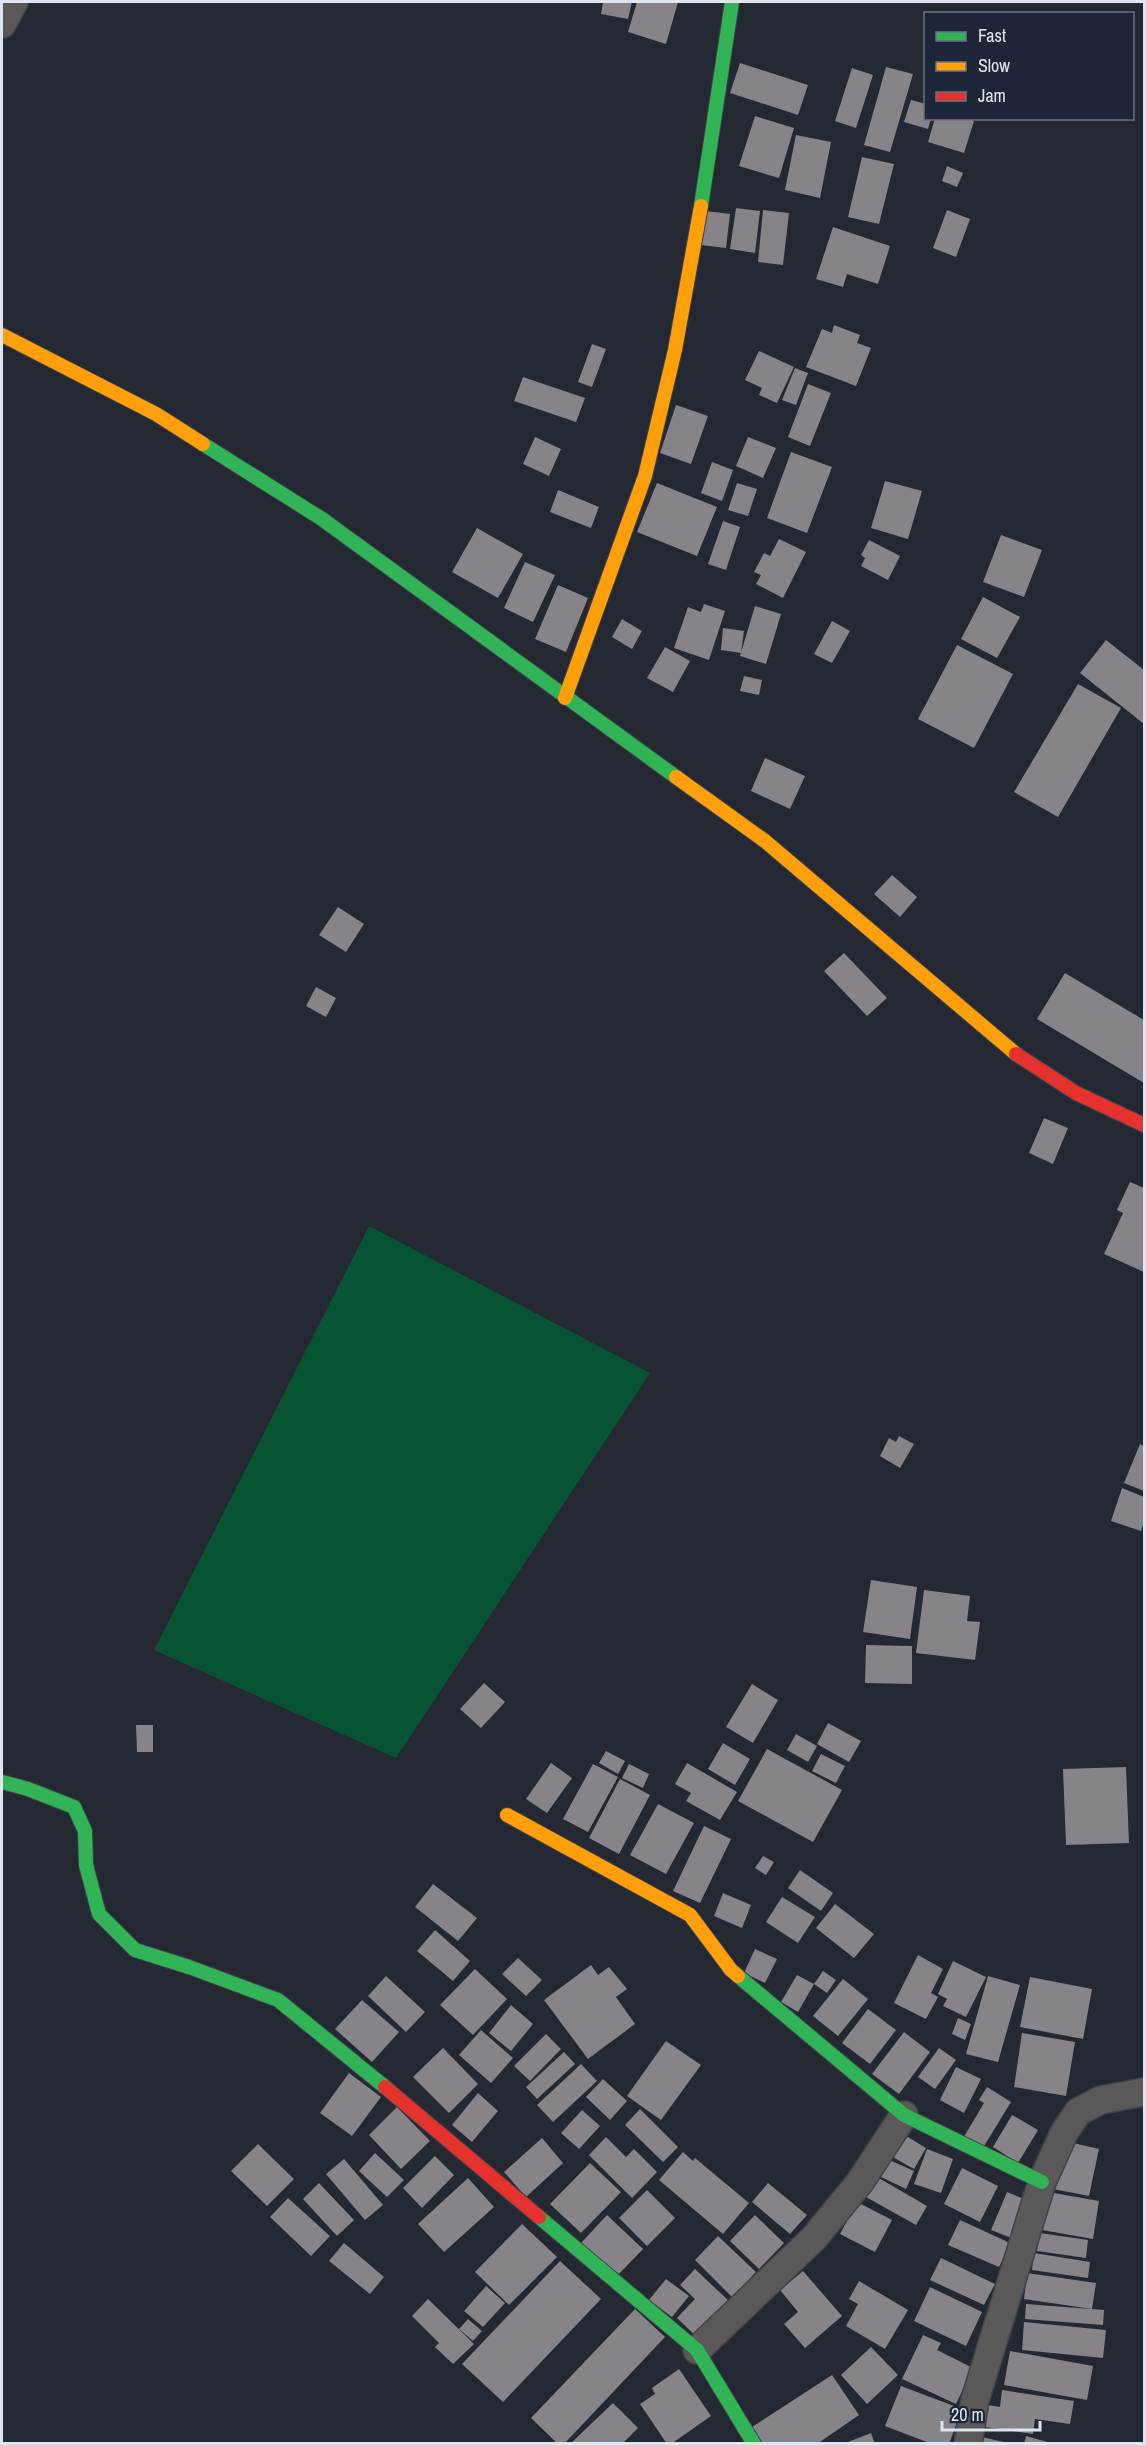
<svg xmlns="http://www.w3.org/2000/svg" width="1146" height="2445" font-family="'Archivo Narrow',sans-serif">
<rect width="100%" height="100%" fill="#232832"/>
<path fill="#075435" d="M 369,1226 L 650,1373 L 396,1758 L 154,1650 Z"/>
<path fill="#868389" d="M 603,2 L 632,2 L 628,19 L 601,14 Z
M 637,2 L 678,2 L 666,44 L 628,32 Z
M 740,63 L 808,85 L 798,115 L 730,93 Z
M 886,67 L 913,74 L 890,152 L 864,145 Z
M 852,68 L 873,75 L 856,128 L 835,121 Z
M 911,100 L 926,104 L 926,118 L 931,118 L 928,129 L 904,122 Z
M 755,116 L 794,128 L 779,178 L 739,166 Z
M 935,118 L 967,118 L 974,121 L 964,153 L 928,142 Z
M 796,135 L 831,142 L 820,198 L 785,190 Z
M 862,157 L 894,164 L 879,224 L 848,217 Z
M 947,166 L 963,173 L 957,187 L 942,181 Z
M 736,208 L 760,211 L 755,253 L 730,249 Z
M 763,210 L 789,213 L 783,265 L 758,262 Z
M 947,210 L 970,219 L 956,257 L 933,248 Z
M 706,211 L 730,214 L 726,248 L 701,245 Z
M 833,227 L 890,246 L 878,284 L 847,274 L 843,287 L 816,279 Z
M 834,325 L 860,335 L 857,343 L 871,348 L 856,386 L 806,367 L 822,329 L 832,333 Z
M 592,344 L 606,349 L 592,387 L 578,382 Z
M 759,351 L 794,367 L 777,403 L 759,395 L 762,388 L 745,380 Z
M 795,368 L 808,373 L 796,405 L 782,400 Z
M 523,377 L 585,398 L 576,422 L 514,401 Z
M 808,384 L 831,393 L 810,446 L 788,437 Z
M 676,405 L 708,416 L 691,464 L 660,453 Z
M 535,437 L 561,449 L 549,476 L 523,464 Z
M 748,437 L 776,448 L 763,478 L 736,466 Z
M 791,452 L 832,467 L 807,533 L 767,518 Z
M 712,462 L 733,470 L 722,501 L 701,493 Z
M 885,481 L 922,491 L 908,539 L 871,528 Z
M 657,483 L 717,507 L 697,556 L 637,532 Z
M 737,483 L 757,489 L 748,516 L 728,510 Z
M 558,490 L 599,507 L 591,528 L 550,512 Z
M 723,521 L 740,527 L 726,570 L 708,564 Z
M 477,528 L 523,554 L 498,598 L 452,572 Z
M 1001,535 L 1042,550 L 1024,597 L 983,582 Z
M 779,539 L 806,552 L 783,598 L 756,584 L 761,575 L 754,572 L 764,553 L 770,556 Z
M 869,540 L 900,556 L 888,580 L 861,566 L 865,558 L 861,555 Z
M 525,562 L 555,575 L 533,622 L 504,608 Z
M 558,585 L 588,598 L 566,652 L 535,639 Z
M 983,597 L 1020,617 L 997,658 L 961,639 Z
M 704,604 L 725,611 L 709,660 L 674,648 L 688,607 L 701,612 Z
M 755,606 L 781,614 L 766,664 L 740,656 Z
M 622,619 L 642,631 L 632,649 L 612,637 Z
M 832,621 L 850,631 L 832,663 L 814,654 Z
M 723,628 L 744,631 L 741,653 L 721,650 Z
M 1106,640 L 1144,670 L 1144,724 L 1080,673 Z
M 957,645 L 1013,674 L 974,748 L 918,719 Z
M 665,647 L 690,661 L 673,692 L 647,678 Z
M 744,676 L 762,680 L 759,695 L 740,691 Z
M 1078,684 L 1121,708 L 1058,817 L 1014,792 Z
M 765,758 L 805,776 L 790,809 L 751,791 Z
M 892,875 L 917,897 L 900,917 L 874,894 Z
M 338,907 L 364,924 L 346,952 L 319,935 Z
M 844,953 L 887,998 L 867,1016 L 824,971 Z
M 1065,973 L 1144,1020 L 1144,1083 L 1037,1019 Z
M 316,987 L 336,998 L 326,1017 L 306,1006 Z
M 1044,1118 L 1068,1128 L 1053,1164 L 1029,1153 Z
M 1130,1182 L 1144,1188 L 1144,1272 L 1104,1254 L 1123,1213 L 1117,1210 Z
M 899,1436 L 914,1444 L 900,1468 L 880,1456 L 889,1438 L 896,1442 Z
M 1140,1444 L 1144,1446 L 1144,1491 L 1124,1483 Z
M 1122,1488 L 1144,1497 L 1144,1522 L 1141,1531 L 1111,1521 Z
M 871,1580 L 917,1587 L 910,1639 L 863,1632 Z
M 924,1590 L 970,1596 L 967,1621 L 980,1622 L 975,1660 L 916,1653 Z
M 866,1645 L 912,1646 L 912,1684 L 865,1683 Z
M 484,1683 L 505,1702 L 481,1728 L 460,1709 Z
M 752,1684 L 778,1700 L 753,1743 L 726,1727 Z
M 828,1723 L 861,1741 L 849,1762 L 817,1744 Z
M 136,1725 L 153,1725 L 153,1752 L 137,1752 Z
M 796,1734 L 817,1746 L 808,1762 L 787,1750 Z
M 723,1743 L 750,1759 L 735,1785 L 708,1769 Z
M 767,1749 L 842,1790 L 813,1842 L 738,1801 Z
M 606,1751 L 625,1761 L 618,1774 L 599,1763 Z
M 821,1754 L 845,1766 L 836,1783 L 812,1771 Z
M 551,1763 L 572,1778 L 547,1813 L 526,1799 Z
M 687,1763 L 737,1792 L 720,1820 L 686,1801 L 691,1793 L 675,1784 Z
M 593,1764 L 618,1777 L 588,1832 L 563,1819 Z
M 629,1764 L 649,1774 L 643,1788 L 622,1778 Z
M 1126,1767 L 1129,1843 L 1066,1845 L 1063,1769 Z
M 620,1779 L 650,1795 L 619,1854 L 589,1838 Z
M 658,1804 L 694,1823 L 666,1874 L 630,1855 Z
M 704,1826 L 731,1839 L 700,1903 L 673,1891 Z
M 763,1856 L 774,1862 L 766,1875 L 755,1868 Z
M 800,1870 L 833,1893 L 821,1911 L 788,1888 Z
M 433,1884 L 477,1918 L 458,1941 L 415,1907 Z
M 723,1893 L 751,1905 L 742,1928 L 714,1916 Z
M 782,1897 L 815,1917 L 798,1943 L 766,1922 Z
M 835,1904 L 874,1934 L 854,1958 L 816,1928 Z
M 435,1930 L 470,1961 L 453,1981 L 417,1951 Z
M 755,1949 L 777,1959 L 765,1983 L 744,1973 Z
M 918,1955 L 943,1969 L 931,1993 L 938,1997 L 926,2019 L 894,2003 Z
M 518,1958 L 542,1980 L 526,1996 L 502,1974 Z
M 953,1961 L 986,1977 L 966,2017 L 943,2006 L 947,1999 L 938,1994 Z
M 591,1965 L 598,1975 L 609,1967 L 627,1989 L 616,1997 L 635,2024 L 588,2059 L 544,2000 Z
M 475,1969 L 507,1999 L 473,2035 L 440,2005 Z
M 823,1971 L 836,1980 L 827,1993 L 814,1984 Z
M 797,1975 L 814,1984 L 798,2012 L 781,2002 Z
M 386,1976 L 425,2012 L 406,2032 L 368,1996 Z
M 988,1976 L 1020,1985 L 998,2062 L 966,2054 Z
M 1030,1977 L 1092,1989 L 1083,2039 L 1020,2027 Z
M 843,1979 L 868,1999 L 838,2036 L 813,2016 Z
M 362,2000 L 399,2032 L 372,2062 L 335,2029 Z
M 511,2005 L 533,2024 L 511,2051 L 489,2033 Z
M 868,2009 L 896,2030 L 870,2064 L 842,2043 Z
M 958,2018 L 971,2024 L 965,2040 L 952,2034 Z
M 481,2030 L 513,2058 L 491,2083 L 459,2055 Z
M 904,2032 L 930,2052 L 899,2094 L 872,2074 Z
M 1022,2033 L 1075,2042 L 1066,2096 L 1014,2087 Z
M 546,2034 L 561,2049 L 530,2081 L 514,2066 Z
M 666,2041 L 701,2065 L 661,2120 L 627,2096 Z
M 443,2048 L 478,2084 L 449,2113 L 413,2077 Z
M 939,2048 L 956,2060 L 935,2089 L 918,2077 Z
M 564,2052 L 575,2064 L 537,2099 L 526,2087 Z
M 581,2064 L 597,2081 L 553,2122 L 537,2105 Z
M 956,2067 L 981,2079 L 964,2113 L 940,2100 Z
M 349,2073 L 381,2097 L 352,2136 L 320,2113 Z
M 603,2079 L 627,2101 L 610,2120 L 586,2097 Z
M 987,2087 L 1011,2102 L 981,2151 L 962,2140 L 984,2103 L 979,2100 Z
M 478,2093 L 498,2111 L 472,2142 L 452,2125 Z
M 397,2107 L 430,2141 L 401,2169 L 369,2135 Z
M 640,2109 L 678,2147 L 663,2162 L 625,2125 Z
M 582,2110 L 600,2126 L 579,2149 L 561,2133 Z
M 1012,2115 L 1038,2130 L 1018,2163 L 993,2147 Z
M 903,2134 L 926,2148 L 914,2169 L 891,2156 Z
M 606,2137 L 626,2157 L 634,2149 L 657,2172 L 632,2198 L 589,2155 Z
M 542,2138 L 563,2163 L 526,2197 L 504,2172 Z
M 1069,2142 L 1099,2149 L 1089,2196 L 1048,2188 Z
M 258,2144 L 294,2179 L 267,2206 L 231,2171 Z
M 927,2149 L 953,2159 L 941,2193 L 914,2184 Z
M 683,2152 L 693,2161 L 695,2158 L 749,2203 L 723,2234 L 659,2180 Z
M 375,2153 L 404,2180 L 387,2197 L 359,2171 Z
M 435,2156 L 454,2175 L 422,2208 L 403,2188 Z
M 344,2159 L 383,2205 L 365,2220 L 326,2174 Z
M 887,2159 L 914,2171 L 906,2189 L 879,2176 Z
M 590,2163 L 621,2192 L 581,2233 L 550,2204 Z
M 962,2168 L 998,2186 L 980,2222 L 944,2204 Z
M 877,2177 L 927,2206 L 916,2225 L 866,2197 Z
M 468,2178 L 494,2207 L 444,2252 L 418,2224 Z
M 319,2183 L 354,2220 L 337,2236 L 303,2199 Z
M 768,2183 L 807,2215 L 790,2234 L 752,2202 Z
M 647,2190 L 675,2218 L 647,2246 L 619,2218 Z
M 1007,2192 L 1029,2201 L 1014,2239 L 991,2230 Z
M 1048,2192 L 1099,2201 L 1093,2239 L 1042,2230 Z
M 288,2198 L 330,2236 L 311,2256 L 270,2217 Z
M 857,2202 L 892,2220 L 875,2252 L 840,2234 Z
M 607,2215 L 643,2249 L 616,2277 L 581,2243 Z
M 755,2215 L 784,2243 L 759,2269 L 730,2241 Z
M 960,2220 L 1010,2243 L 999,2267 L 948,2245 Z
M 522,2224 L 557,2257 L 509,2305 L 475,2272 Z
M 1040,2233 L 1088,2240 L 1086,2258 L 1037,2251 Z
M 718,2236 L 756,2272 L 732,2297 L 695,2260 Z
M 344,2243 L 384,2277 L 370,2294 L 329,2261 Z
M 1034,2253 L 1090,2262 L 1088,2278 L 1032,2270 Z
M 941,2258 L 995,2284 L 984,2305 L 930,2280 Z
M 560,2261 L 601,2299 L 503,2402 L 462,2364 Z
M 695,2269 L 732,2304 L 699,2339 L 677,2318 L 695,2299 L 680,2285 Z
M 803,2271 L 842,2316 L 805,2348 L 784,2324 L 798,2312 L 780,2290 Z
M 1027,2273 L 1096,2283 L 1092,2309 L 1024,2299 Z
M 666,2279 L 689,2296 L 672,2317 L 649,2300 Z
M 859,2281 L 908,2310 L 885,2349 L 846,2326 L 858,2304 L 849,2299 Z
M 486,2286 L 505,2303 L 483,2327 L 464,2311 Z
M 930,2287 L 982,2312 L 966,2346 L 914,2321 Z
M 428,2299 L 474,2344 L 453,2364 L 435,2347 L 439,2343 L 412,2316 Z
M 1026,2304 L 1104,2310 L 1103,2325 L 1025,2319 Z
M 635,2309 L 665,2337 L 564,2444 L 558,2444 L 531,2418 Z
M 468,2319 L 482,2331 L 473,2341 L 459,2329 Z
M 1024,2322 L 1106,2330 L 1103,2358 L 1022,2350 Z
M 923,2335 L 941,2343 L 937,2350 L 973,2368 L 956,2404 L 902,2379 Z
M 871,2347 L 898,2375 L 867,2404 L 841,2375 Z
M 1010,2351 L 1093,2366 L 1087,2400 L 1004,2385 Z
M 679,2369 L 711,2416 L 671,2444 L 667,2444 L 640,2404 L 655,2394 L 652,2388 Z
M 832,2375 L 859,2415 L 817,2444 L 763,2444 L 752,2427 Z
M 901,2386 L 962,2409 L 949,2444 L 932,2444 L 885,2426 Z
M 1002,2390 L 1074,2401 L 1070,2424 L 1035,2419 L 1033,2434 L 985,2427 L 988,2405 L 1000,2407 Z
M 613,2403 L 638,2428 L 622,2444 L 570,2444 Z
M 871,2433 L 875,2444 L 849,2444 L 848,2442 Z
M 1026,2436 L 1051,2443 L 1051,2444 L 1024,2444 Z
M 982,2437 L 1008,2443 L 1008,2444 L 980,2444 Z"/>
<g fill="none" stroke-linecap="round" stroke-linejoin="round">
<defs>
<path id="street" d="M 2,24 L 14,2
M 697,2350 L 814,2238 L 860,2182 L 904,2115
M 968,2444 L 975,2400 L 1042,2182 L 1064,2133 L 1078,2112 L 1101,2100 L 1144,2092"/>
<path id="fast" d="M 701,206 L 732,2
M 203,444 L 322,519 L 676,777
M 2,1782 L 28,1789 L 74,1807 L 85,1831 L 86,1865 L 99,1914 L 135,1950 L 189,1967 L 278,2000 L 385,2087
M 738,1976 L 904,2115 L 1042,2182
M 539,2217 L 697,2350 L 754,2444"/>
<path id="slow" d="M 2,335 L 156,414 L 203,444
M 565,698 L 645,476 L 675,350 L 701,206
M 676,777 L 765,841 L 1016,1054
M 507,1815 L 690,1915 L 731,1970 L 738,1976"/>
<path id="jam" d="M 1016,1054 L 1076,1093 L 1144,1125
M 385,2087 L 539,2217"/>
</defs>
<use href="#street" stroke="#3f434b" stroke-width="30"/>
<use href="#fast" stroke="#3f434b" stroke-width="16"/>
<use href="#slow" stroke="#3f434b" stroke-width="16"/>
<use href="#jam" stroke="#3f434b" stroke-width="16"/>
<use href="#street" stroke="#5b5859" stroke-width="27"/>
<use href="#fast" stroke="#30b455" stroke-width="14"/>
<use href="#slow" stroke="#ff9f0a" stroke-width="14"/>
<use href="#jam" stroke="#e5322d" stroke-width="14"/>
</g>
<rect width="1146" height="2445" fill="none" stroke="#dfe5f1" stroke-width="6"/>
<rect x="924" y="12" width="210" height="108" fill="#1d2638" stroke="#6b7282" stroke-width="1.5"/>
<rect x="936" y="32" width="30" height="9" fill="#30b455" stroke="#6b7282" stroke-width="1.5"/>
<text x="978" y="42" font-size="18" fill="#dfe5f1">Fast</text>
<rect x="936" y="62" width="30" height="9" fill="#ff9f0a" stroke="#6b7282" stroke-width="1.5"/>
<text x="978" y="72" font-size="18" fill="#dfe5f1">Slow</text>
<rect x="936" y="92" width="30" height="9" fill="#e5322d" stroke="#6b7282" stroke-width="1.5"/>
<text x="978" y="102" font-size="18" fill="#dfe5f1">Jam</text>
<path d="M942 2421v9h98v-9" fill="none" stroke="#dfe5f1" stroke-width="3"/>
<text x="951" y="2421" font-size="18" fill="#dfe5f1" stroke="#1d2638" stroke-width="4.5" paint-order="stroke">20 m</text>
</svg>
